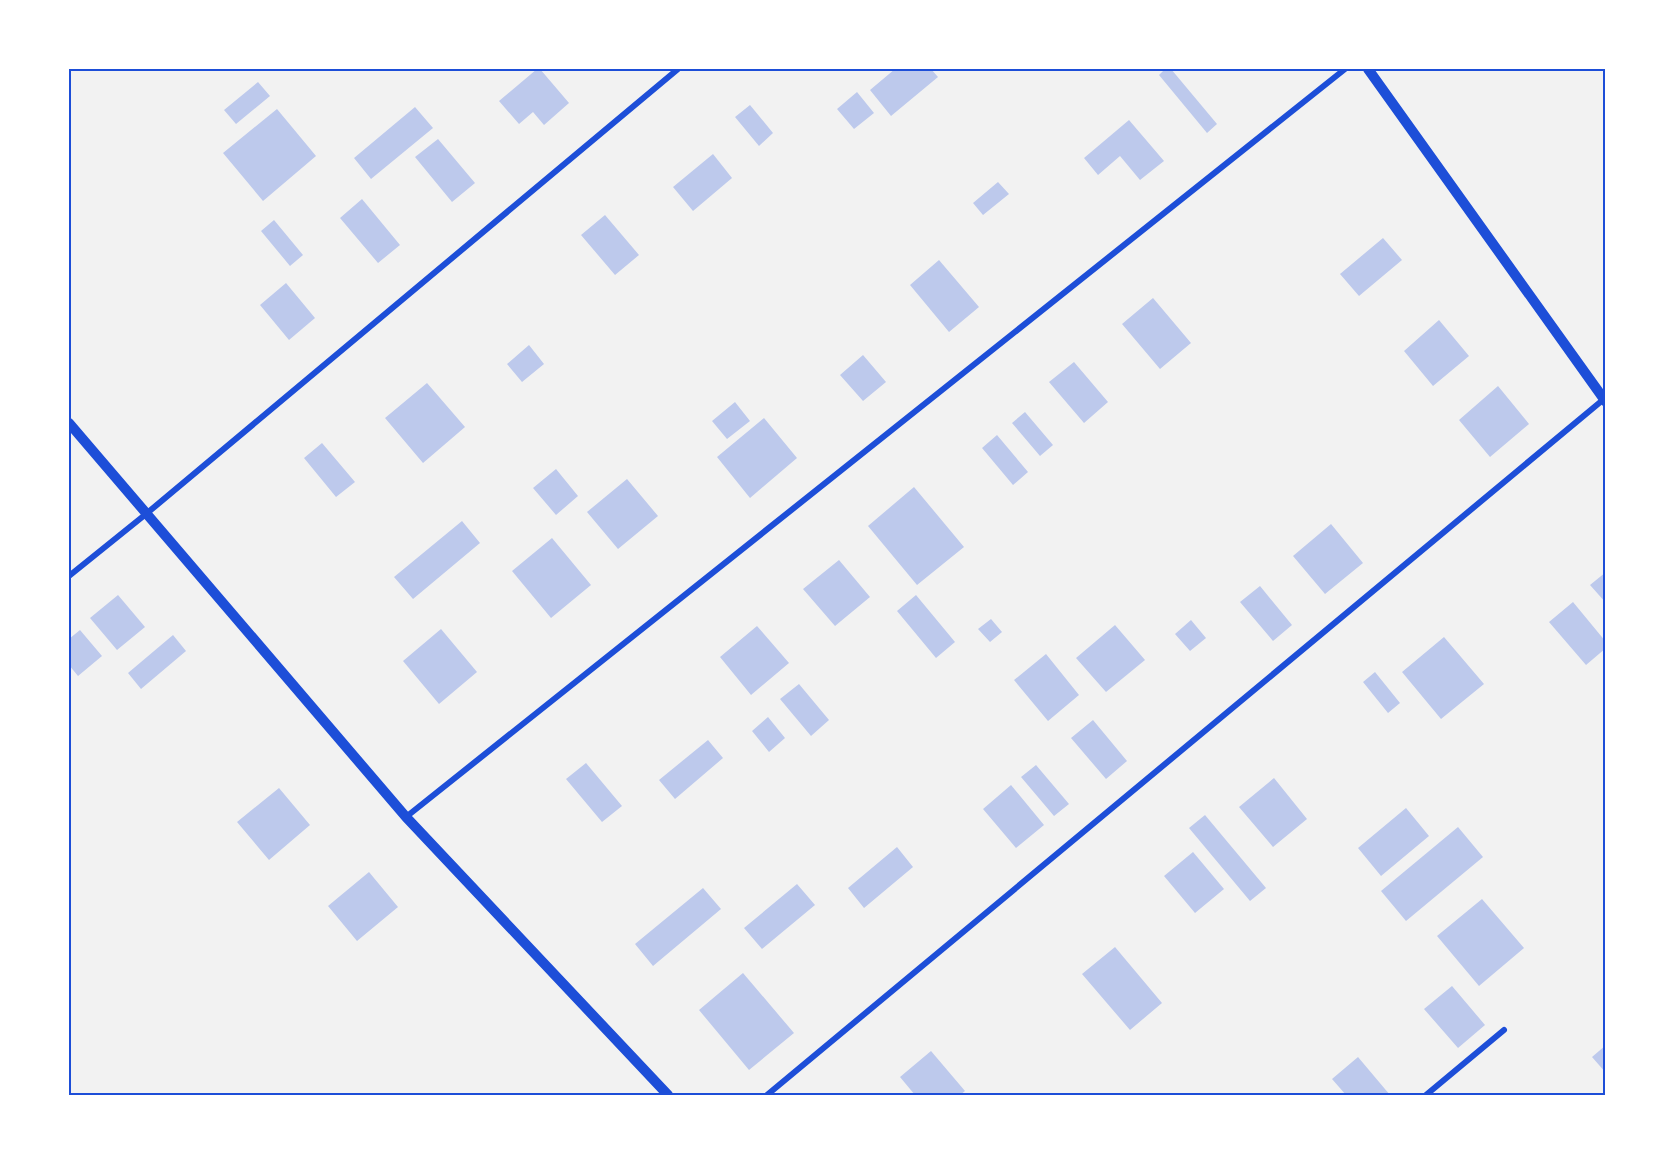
<svg xmlns="http://www.w3.org/2000/svg" width="1675" height="1164" font-family="Ubuntu,sans-serif">
<rect width="100%" height="100%" fill="#f2f2f2"/>
<path fill="#bdc9ec" d="M 537,69 L 540,69 L 569,103 L 544,125 L 533,112 L 519,124 L 499,101 Z
M 895,69 L 931,69 L 938,77 L 891,116 L 870,90 Z
M 1165,69 L 1171,69 L 1217,124 L 1207,133 L 1159,75 Z
M 258,82 L 270,96 L 236,124 L 224,110 Z
M 857,92 L 874,113 L 854,129 L 837,109 Z
M 750,105 L 773,133 L 759,146 L 735,117 Z
M 415,107 L 433,128 L 371,179 L 354,158 Z
M 277,109 L 316,156 L 263,201 L 223,153 Z
M 1129,120 L 1164,161 L 1140,180 L 1120,156 L 1098,175 L 1084,158 Z
M 438,139 L 475,183 L 452,202 L 415,157 Z
M 713,154 L 732,178 L 693,211 L 673,187 Z
M 998,182 L 1009,194 L 983,215 L 973,203 Z
M 362,199 L 400,245 L 378,263 L 340,218 Z
M 605,215 L 639,255 L 615,275 L 581,235 Z
M 274,220 L 303,255 L 290,266 L 261,231 Z
M 1383,238 L 1402,260 L 1359,296 L 1340,274 Z
M 939,260 L 979,307 L 949,332 L 910,285 Z
M 286,283 L 315,318 L 289,340 L 260,305 Z
M 1153,298 L 1191,343 L 1160,369 L 1122,324 Z
M 1439,320 L 1469,356 L 1433,386 L 1404,351 Z
M 529,345 L 544,364 L 522,382 L 507,364 Z
M 863,355 L 886,382 L 863,401 L 840,375 Z
M 1074,362 L 1108,402 L 1084,423 L 1049,382 Z
M 427,383 L 465,427 L 423,463 L 385,418 Z
M 1498,386 L 1529,424 L 1490,457 L 1459,420 Z
M 735,402 L 750,421 L 727,439 L 712,421 Z
M 1025,412 L 1053,445 L 1040,456 L 1012,423 Z
M 764,418 L 797,458 L 750,498 L 717,457 Z
M 997,435 L 1028,472 L 1013,485 L 982,448 Z
M 322,443 L 355,482 L 336,497 L 304,458 Z
M 556,469 L 578,496 L 556,515 L 533,488 Z
M 627,479 L 658,516 L 618,549 L 587,512 Z
M 914,487 L 964,547 L 917,585 L 868,526 Z
M 462,521 L 480,543 L 413,599 L 394,577 Z
M 1331,524 L 1363,563 L 1325,594 L 1293,556 Z
M 552,538 L 591,585 L 551,618 L 512,571 Z
M 839,560 L 870,597 L 835,626 L 803,589 Z
M 1606,572 L 1606,603 L 1590,585 Z
M 1260,586 L 1292,625 L 1273,641 L 1240,602 Z
M 118,595 L 145,627 L 117,650 L 90,618 Z
M 916,595 L 955,642 L 936,658 L 897,611 Z
M 1573,602 L 1606,642 L 1606,648 L 1586,665 L 1549,622 Z
M 991,619 L 1002,632 L 990,642 L 978,629 Z
M 1191,620 L 1206,638 L 1190,651 L 1175,634 Z
M 1115,625 L 1145,660 L 1106,692 L 1076,658 Z
M 757,626 L 789,663 L 751,695 L 720,657 Z
M 441,629 L 477,672 L 439,704 L 403,661 Z
M 80,630 L 102,656 L 78,676 L 69,665 L 69,639 Z
M 173,635 L 186,651 L 141,689 L 128,673 Z
M 1444,637 L 1484,684 L 1441,719 L 1402,672 Z
M 1046,654 L 1079,695 L 1048,721 L 1014,680 Z
M 1375,672 L 1400,703 L 1388,713 L 1363,682 Z
M 799,684 L 829,720 L 811,736 L 780,699 Z
M 768,717 L 785,738 L 769,752 L 752,731 Z
M 1093,720 L 1127,761 L 1106,779 L 1071,738 Z
M 708,740 L 723,758 L 675,799 L 659,780 Z
M 586,763 L 622,806 L 602,822 L 566,779 Z
M 1036,765 L 1069,804 L 1054,816 L 1021,777 Z
M 1274,778 L 1307,819 L 1273,847 L 1239,807 Z
M 1011,785 L 1044,825 L 1016,848 L 983,809 Z
M 279,788 L 310,825 L 269,860 L 237,822 Z
M 1406,808 L 1429,836 L 1381,876 L 1358,848 Z
M 1205,815 L 1266,888 L 1250,901 L 1189,828 Z
M 1458,827 L 1483,857 L 1406,921 L 1381,891 Z
M 897,847 L 913,867 L 864,908 L 848,888 Z
M 1193,852 L 1224,889 L 1195,913 L 1164,876 Z
M 369,872 L 398,907 L 357,941 L 328,906 Z
M 797,884 L 815,905 L 762,949 L 744,928 Z
M 703,888 L 721,909 L 653,966 L 635,944 Z
M 1482,899 L 1524,948 L 1479,986 L 1437,936 Z
M 1115,947 L 1162,1003 L 1130,1030 L 1082,974 Z
M 743,973 L 794,1033 L 749,1070 L 699,1010 Z
M 1452,986 L 1485,1025 L 1458,1048 L 1424,1009 Z
M 1606,1045 L 1606,1073 L 1592,1057 Z
M 931,1051 L 965,1091 L 960,1095 L 915,1095 L 900,1077 Z
M 1358,1057 L 1390,1095 L 1346,1095 L 1332,1079 Z"/>
<g fill="none" stroke-linecap="round" stroke-linejoin="round">
<path stroke="#1d4ed8" stroke-width="6" d="M 69,576 L 146,514 L 678,69
M 406,817 L 1345,69
M 767,1095 L 1604,399
M 1426,1095 L 1504,1030"/>
<path stroke="#1d4ed8" stroke-width="10" d="M 1368,69 L 1606,402
M 69,423 L 406,817 L 668,1095"/>
</g>
<rect width="1675" height="1164" fill="none" stroke="#ffffff" stroke-width="141"/>
<rect x="70" y="70" width="1534" height="1024" fill="none" stroke="#1d4ed8" stroke-width="2"/>
</svg>
